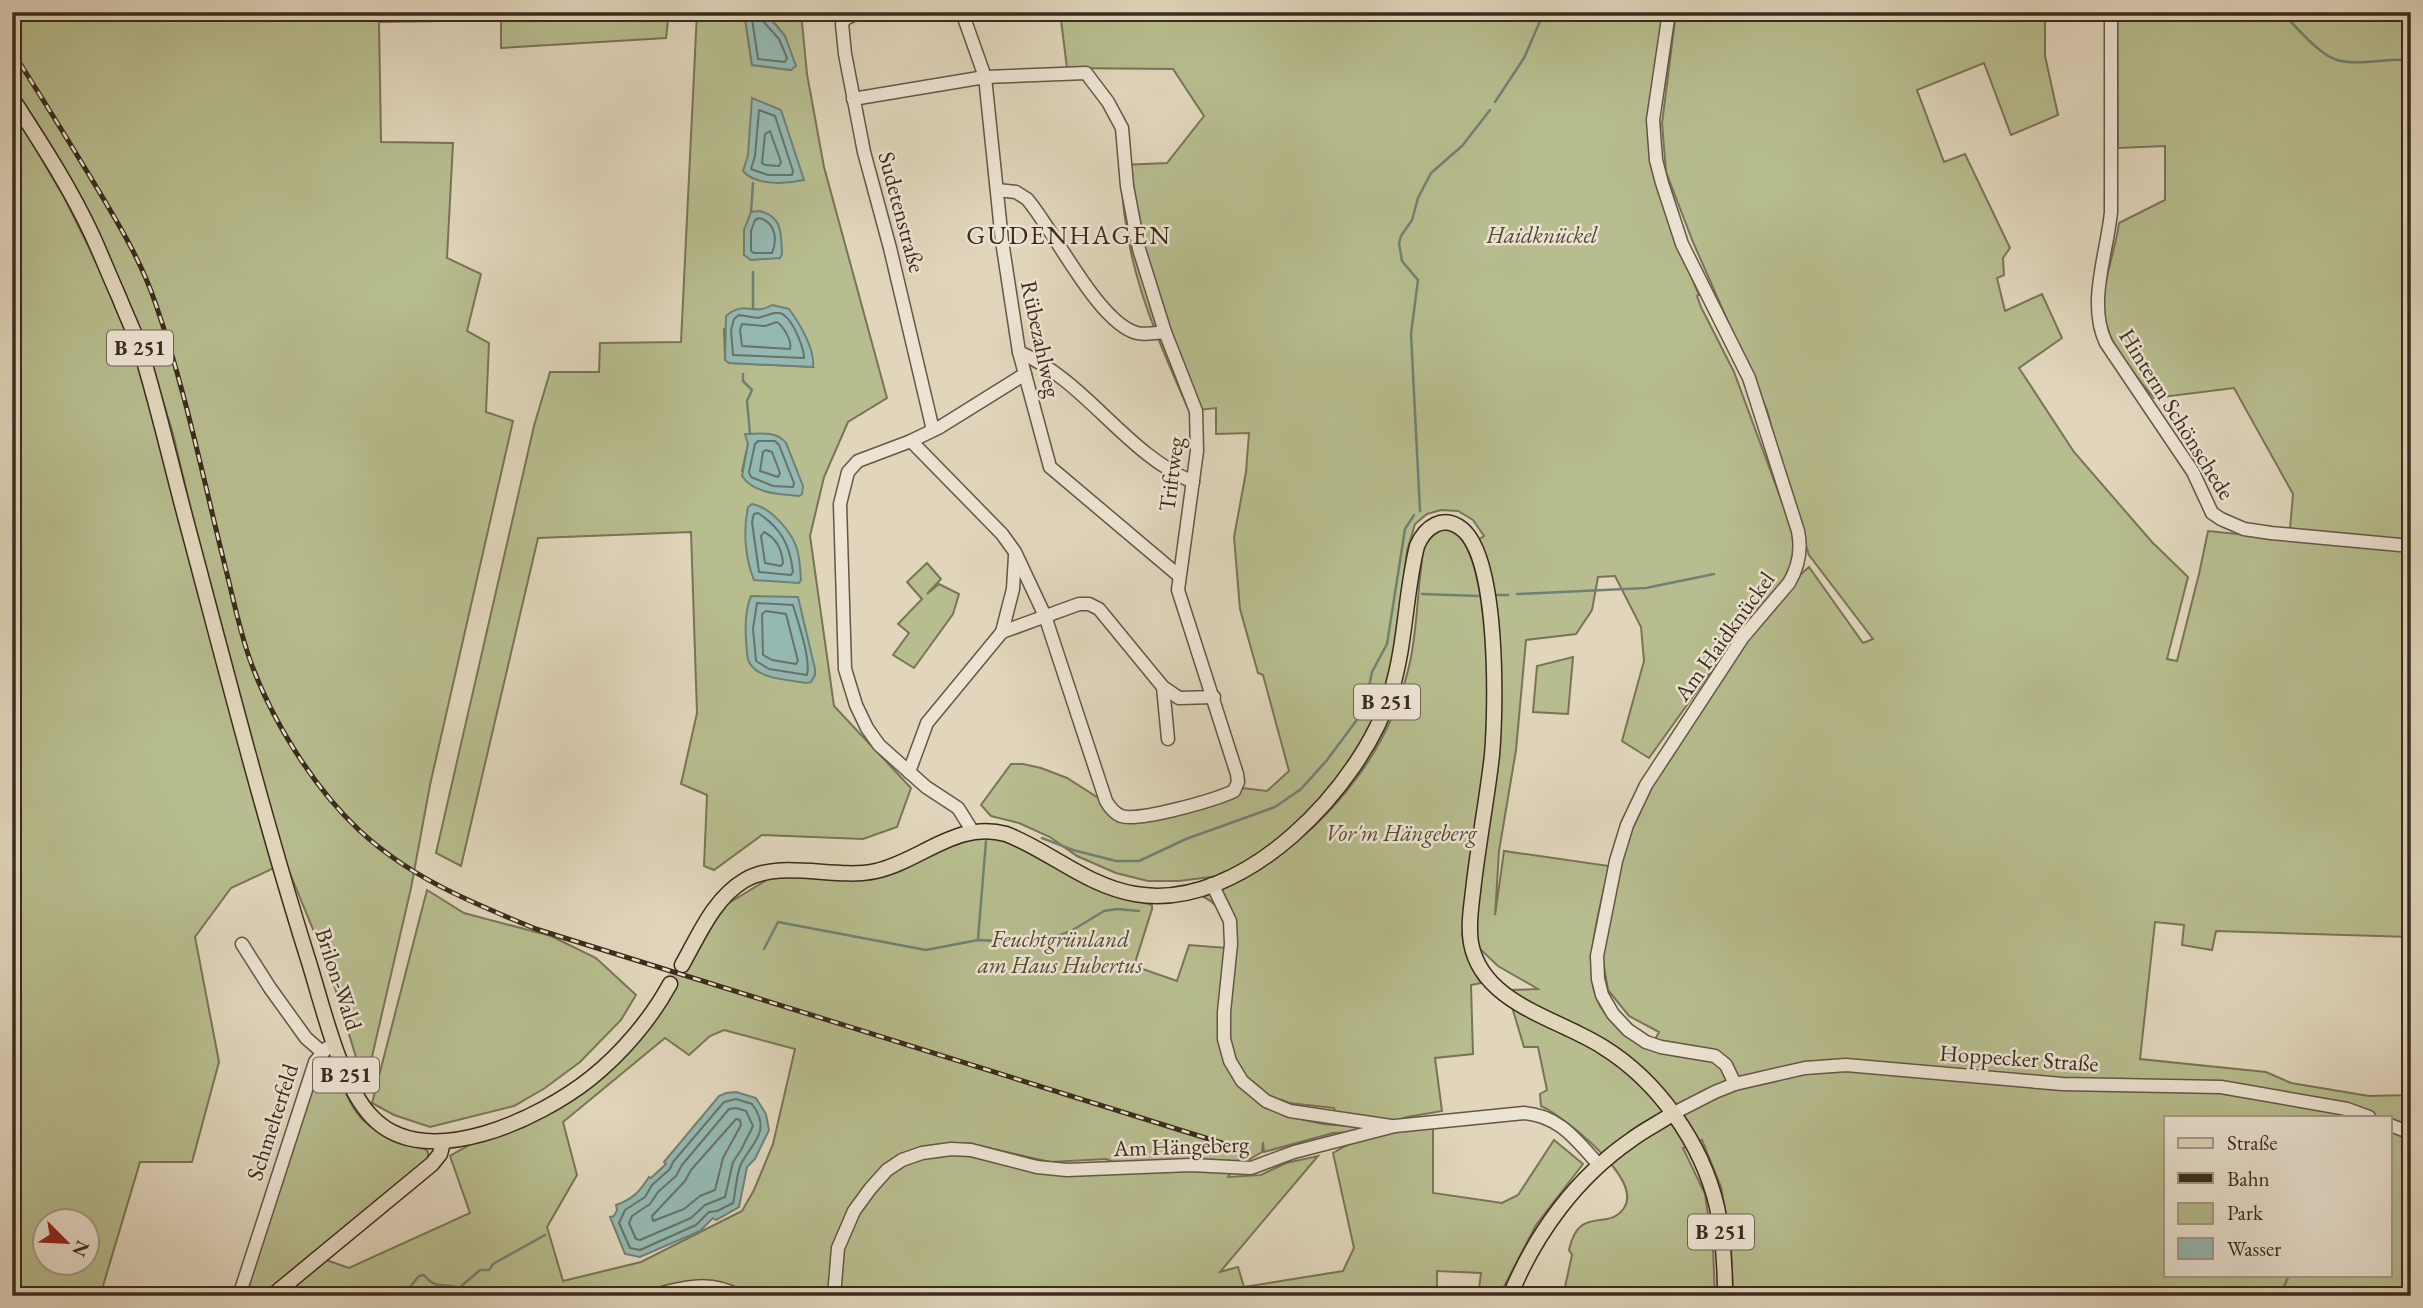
<svg xmlns="http://www.w3.org/2000/svg" width="2423" height="1308" viewBox="0 0 2423 1308" font-family="'EB Garamond',serif">
<style>
.green{fill:#b7bd8e;stroke:#797456;stroke-width:2;fill-rule:evenodd}
.water{fill:#94b9b2;stroke:#708076;stroke-width:2}
.lines{fill:none;stroke-linecap:round;stroke-linejoin:round}
.shore{stroke:#687268;stroke-width:2}
.stream{stroke:#708076;stroke-width:2.5}
.major-tunnel{stroke:#c0b49c;stroke-width:14;stroke-dasharray:14 7;stroke-linecap:butt}
.minor-casing{stroke:#645645;stroke-width:15}
.major-casing{stroke:#3b2b1d;stroke-width:17}
.minor{stroke:#ece4d3;stroke-width:12}
.major{stroke:#e1d6bc;stroke-width:14}
.rail-casing{stroke:#3b2b1d;stroke-width:5}
.rail{stroke:#ece4d3;stroke-width:2.5;stroke-dasharray:8;stroke-linecap:butt}
.labels{text-anchor:middle;stroke-width:5;stroke-linejoin:round;paint-order:stroke}
.shield{fill:#ece4d3;stroke:#706254;stroke-width:2}
.shield-label{font-size:21px;font-weight:bold;fill:#3b2b1d}
.street-label{font-size:23px;fill:#3b2b1d;stroke:#ece4d3}
.park-label{font-size:23px;font-style:italic;fill:#544834;stroke:#ece4d3}
.quarter-label{font-size:26px;letter-spacing:2px;fill:#3b2b1d;stroke:#ece4d3}
</style>
<rect width="100%" height="100%" fill="#e1d6bc"/>
<filter id="stains"><feTurbulence type="fractalNoise" baseFrequency=".00286" numOctaves="4"/><feColorMatrix values="0 0 0 0 .2 0 0 0 0 .09 0 0 0 0 .02 0 0 0 .5 -.17"/></filter>
<radialGradient id="worn" r=".72"><stop offset=".6" stop-color="#630" stop-opacity="0"/><stop offset="1" stop-color="#630" stop-opacity=".3"/></radialGradient>
<g class="green">
<path d="M12,12H669L666,38L501,48V20L379,22L381,142L453,143L447,258L481,274L467,331L489,343L486,412L513,421L430,785L411,888L365,1087L329,968L286,864L224,648L173,434L151,362L123,289L93,224L47,141L12,87Z"/>
<path d="M697,12H744L752,65L791,70L785,36L765,12H801L807,74L824,167L887,398L848,422L824,477L810,536L834,706L911,788L897,827L863,839L762,835L714,870L704,866L707,795L681,784L697,713L691,532L538,538L461,866L436,853L534,426L550,372H599L600,343L681,342ZM753,309L764,310L813,367L729,363L725,360L724,329ZM786,443L792,461L771,493L753,486L742,471L748,444Z"/>
<path d="M1060,12H1665L1650,118L1685,262L1699,295L1697,296L1701,307L1734,372L1792,529L1794,555L1789,573L1720,659L1649,758L1622,741L1644,661L1641,627L1615,576L1598,577L1592,610L1576,634L1526,640L1516,750L1499,851L1495,915L1504,851L1609,866C1602,904 1579,970 1600,1006C1611,1025 1633,1036 1651,1047L1659,1032L1629,1016L1608,990L1602,954L1626,842L1653,784L1758,621L1791,583L1809,567L1863,643L1873,639L1809,555L1788,489L1767,410L1693,242L1666,172L1662,123L1676,12H2045V56L2058,115L2011,135L1984,63L1917,90L1944,162L1965,154L2010,248L2003,258L2004,275L1997,278L2005,311L2042,294L2062,338L2019,368L2074,452L2152,542L2188,577L2167,659L2177,661L2199,574L2208,531L2411,551V937L2216,931L2212,950L2182,945L2184,925L2155,922L2140,1059L2266,1072L2291,1083L2369,1096L2411,1095V1296H1733L1731,1246L1721,1187L1702,1140L1683,1148L1705,1194L1713,1248L1715,1296H1563L1572,1255L1569,1250C1579,1204 1608,1232 1624,1208C1644,1179 1564,1117 1541,1106L1540,1094L1547,1090L1538,1047H1524L1512,1007L1566,1036L1580,1026L1537,1006L1509,990L1538,989L1498,966L1479,948L1475,932L1462,933C1465,953 1470,966 1481,983L1471,985L1473,1054L1435,1058L1442,1111L1407,1117L1395,1121L1336,1113L1334,1108L1289,1103L1282,1100V1104L1292,1117L1323,1124L1361,1127L1362,1132L1333,1133L1264,1152L1263,1142L1262,1152L1250,1159L1240,1158L1228,1177L1261,1175L1286,1163L1318,1156L1220,1272L1238,1267L1244,1287L1343,1271L1354,1248L1333,1153C1363,1134 1398,1129 1433,1124V1193L1502,1203L1518,1195L1554,1140L1583,1164L1536,1225L1499,1296H1478L1481,1273L1437,1271V1296H282L326,1260L349,1268L470,1213L450,1156L471,1144L524,1127L597,1082L667,1000L724,906L770,878L851,873L923,856L973,839L990,837L1008,840L1110,893L1152,905V909L1134,966L1177,981L1189,945L1227,948C1227,927 1226,908 1204,897C1222,885 1242,878 1260,867C1334,821 1391,748 1410,662C1416,634 1417,605 1420,577C1422,566 1421,551 1427,541C1440,518 1457,531 1469,545L1484,536L1473,520L1458,511L1441,510L1427,514L1415,524L1407,551L1395,649L1385,692L1370,728L1346,770L1304,817L1256,857L1218,876L1179,881H1148L1116,873L1077,856L1050,837L1019,823L991,816L981,805L1011,764H1023L1041,768L1067,778L1122,813L1140,814L1242,788L1267,791L1289,771L1263,675L1258,673L1240,609L1234,537L1246,472L1249,433L1216,434V408L1189,411C1152,326 1122,260 1121,165L1167,163L1204,116L1173,69L1067,68ZM724,1030L795,1049L773,1144L754,1190L742,1211L641,1262L563,1281L547,1227L577,1175L563,1122L665,1038L689,1055L710,1036ZM2166,1117H2390V1275H2166ZM967,1143L1050,1162L1106,1159L1133,1170H1039L978,1154L921,1155L887,1174L849,1225L883,1168L941,1145Z"/>
<path d="M2117,12L2173,15V12H2411V542L2290,529L2293,494L2234,388L2154,398C2129,368 2098,335 2104,293C2107,269 2116,247 2119,223L2165,200V146L2118,148Z"/>
<path d="M12,109L64,197L99,268L135,354L274,868L231,888L195,937L219,1062L192,1162H140L100,1296H12ZM46,1220H88V1262H46Z"/>
<path d="M927,563L941,579L927,594L939,584L959,594L953,614L914,668L893,655L909,633L898,624L922,599L907,582Z"/>
<path d="M1573,657L1568,714L1533,712L1537,666Z"/>
<path d="M427,890L464,913L551,936L596,958L636,995L621,1020L580,1062L545,1088L514,1106L430,1127L394,1115L372,1103Z"/>
<path d="M332,1055C339,1074 347,1104 362,1119C378,1135 403,1143 425,1149L428,1152V1159L406,1183L262,1296H245L293,1130L324,1058Z"/>
</g>
<g class="water">
<path d="M744,12H765L785,36L796,66L791,70L752,65Z"/>
<path d="M752,98L781,110L804,180C786,184 756,186 743,171L748,155Z"/>
<path d="M759,211C783,216 781,234 782,254L780,258L751,260L744,255V230L751,212Z"/>
<path d="M772,305L789,309C800,324 815,349 813,367L729,363L725,360L726,316C746,299 752,317 772,305Z"/>
<path d="M745,434C760,434 776,430 786,443L803,486L802,494L799,496C780,494 754,494 742,476L748,444Z"/>
<path d="M752,504C770,507 790,530 796,546C800,556 800,569 801,580L799,583L754,580C745,558 743,531 748,507Z"/>
<path d="M751,596L798,597L815,669V675L811,682L806,683C789,680 757,679 749,662C746,656 747,647 746,640C745,625 745,610 751,596Z"/>
<path d="M736,1092L756,1098L766,1114L769,1130L755,1159L747,1167L739,1207L716,1220L713,1218L700,1231L640,1257L625,1254L610,1217L614,1216L617,1210L616,1205C633,1199 640,1191 649,1177L651,1178L666,1164L664,1162L719,1096L726,1093Z"/>
</g>
<g class="lines">
<g class="shore">
<path d="M751,12L758,59L785,62L787,58L779,39L761,19L760,12"/>
<path d="M759,110L775,116L793,171L792,175H768L751,169L755,156Z"/>
<path d="M770,131L781,162L779,166L765,165L762,163L765,134Z"/>
<path d="M759,218C775,222 778,239 772,253H754L751,251V231L755,220Z"/>
<path d="M774,313C779,313 781,312 785,316C794,323 804,348 804,358L733,355L731,330L734,319L739,315L758,318Z"/>
<path d="M777,322C784,327 792,341 790,349L742,346L740,330L742,324L765,326Z"/>
<path d="M758,441H775L779,445L794,483L793,487L773,486L751,477L749,472L755,444Z"/>
<path d="M766,450L772,452L780,473L778,477L760,471L763,452Z"/>
<path d="M758,513C781,528 790,545 793,572L791,575L759,572L752,522L754,514Z"/>
<path d="M764,532C776,538 782,550 783,563L781,566L765,563L761,536Z"/>
<path d="M757,603L793,605C798,622 811,659 807,675L769,669L756,661L753,629Z"/>
<path d="M766,611L786,614L798,661L796,664L772,660L763,655L762,614Z"/>
<path d="M736,1099L752,1104C772,1131 753,1141 741,1164C736,1175 736,1191 733,1203L717,1211L709,1212L696,1225L640,1250L630,1248L619,1223L625,1210L645,1197L652,1185L670,1169L673,1162L724,1102Z"/>
<path d="M736,1108L746,1111L753,1126L741,1150L733,1162L725,1197L705,1205L691,1218L640,1240L636,1239L629,1223L632,1216L650,1204L658,1192L676,1176L682,1165L729,1109Z"/>
<path d="M736,1119L740,1120L741,1125L723,1158L715,1190L700,1196L684,1209L653,1221L652,1216L685,1181L691,1170Z"/>
</g>
<g class="stream">
<path d="M2283,12C2294,26 2320,55 2337,60C2359,66 2386,58 2409,60"/>
<path d="M1495,102L1524,58L1544,12"/>
<path d="M751,212L753,183"/>
<path d="M753,309V272"/>
<path d="M743,374V381L752,390L747,401L750,434"/>
<path d="M1420,511L1411,334L1418,280L1402,261L1399,243L1401,236L1412,220L1418,198L1431,173L1462,146L1490,110"/>
<path d="M1422,594L1478,596"/>
<path d="M1517,594L1646,588L1714,574"/>
<path d="M1496,595H1508"/>
<path d="M1362,710L1375,708"/>
<path d="M1042,838L1073,850L1116,861H1139L1186,839L1275,807L1301,789L1327,760L1359,717L1366,701L1372,672L1387,644L1405,529L1414,515"/>
<path d="M978,939L986,841"/>
<path d="M764,949L778,922L926,950L978,940L1039,943L1071,931L1104,911L1117,909L1139,911"/>
<path d="M392,1296L404,1287H410L419,1276L424,1275C437,1291 443,1282 459,1288L480,1270H489L493,1264L545,1235"/>
<path d="M2280,1296L2289,1275"/>
</g>
<path class="major-tunnel" d="M670,984L682,965"/>
<g class="minor-casing">
<g id="minor">
<path d="M859,12L845,19L842,24L845,54L864,152L890,248L933,430"/>
<path d="M962,12L985,77L1002,241L1019,352L1050,467L1178,575"/>
<path d="M1669,12L1653,120L1656,160L1662,183L1682,244L1749,378L1798,531C1802,550 1799,566 1789,583L1743,637L1646,785L1627,825L1616,861L1597,956L1598,979L1602,995L1613,1014L1628,1030L1646,1042L1661,1047L1715,1056L1726,1065L1735,1084"/>
<path d="M2111,12V212C2107,254 2087,304 2106,343L2193,472L2212,513L2221,519L2244,529L2271,533L2411,546"/>
<path d="M853,99L985,77L1086,73L1108,102L1122,128L1127,186L1139,249L1165,332L1196,411L1197,451L1178,590L1237,774L1238,782L1234,791C1215,800 1139,822 1121,816C1114,813 1110,808 1106,801L1045,616L1015,552L1002,534L911,441"/>
<path d="M997,190L1016,192L1027,199C1054,230 1098,323 1137,333C1146,335 1156,333 1165,332"/>
<path d="M1019,352C1086,381 1125,453 1193,482"/>
<path d="M1002,632L1079,604H1089L1099,609L1163,687L1179,698L1214,697"/>
<path d="M1163,687L1168,739"/>
<path d="M909,772L927,723L1002,632L1013,589L1015,556"/>
<path d="M973,832L958,808L926,787L879,745L867,728L856,705L845,669L840,504L848,472L858,461L911,441L940,427L1025,374"/>
<path d="M1212,884L1230,921L1231,944L1224,1012V1039L1230,1061L1242,1081L1266,1101L1290,1111L1391,1126"/>
<path d="M242,944L270,988L306,1038L322,1052"/>
<path d="M1672,1114L1715,1092L1735,1084L1805,1068L1846,1065L2062,1084L2221,1087L2347,1109L2369,1117"/>
<path d="M2390,1125L2411,1133"/>
<path d="M239,1296L315,1062L327,1048"/>
<path d="M651,1296C679,1288 711,1279 738,1296"/>
<path d="M834,1296L838,1248L854,1211L870,1189L887,1170L902,1160L922,1153L951,1149L971,1150L1037,1167L1067,1170L1191,1165L1251,1168L1294,1152L1395,1126L1524,1113C1560,1116 1576,1140 1599,1165"/>
</g>
</g>
<g class="major-casing">
<g id="major">
<path d="M12,98C41,143 71,189 93,237C102,257 110,277 119,297C126,315 135,333 141,351C158,407 171,464 186,520C225,666 262,812 307,956C322,1002 339,1083 372,1117C426,1174 541,1118 591,1078C622,1053 651,1019 670,984"/>
<path d="M682,965C699,935 714,898 745,880C781,859 835,880 876,871C921,861 957,820 1006,834C1050,851 1087,886 1135,894C1243,913 1362,786 1391,692C1406,644 1405,594 1417,546C1425,527 1443,514 1462,529C1499,559 1496,708 1492,755C1487,800 1478,845 1473,891C1471,908 1468,926 1471,943C1482,1004 1558,1018 1603,1047C1658,1081 1702,1143 1717,1207C1723,1236 1725,1266 1725,1296"/>
<path d="M272,1296L432,1164L440,1154L443,1142"/>
<path d="M1510,1296C1535,1234 1576,1178 1631,1140C1644,1130 1659,1123 1672,1114"/>
</g>
</g>
<use href="#minor" class="minor"/>
<use href="#major" class="major"/>
<g class="rail-casing">
<path id="rail" d="M12,51C39,93 65,135 91,178C115,218 140,258 155,302C185,388 203,478 225,566C233,597 239,629 250,660C271,719 313,787 359,830C410,878 473,903 536,929L1241,1149"/>
</g>
<use href="#rail" class="rail"/>
</g>
<g class="labels">
<g class="shield">
<rect x="107" y="330.5" width="66" height="35" rx="5"/>
<rect x="1354" y="684.5" width="66" height="35" rx="5"/>
<rect x="313" y="1057.5" width="66" height="35" rx="5"/>
<rect x="1688" y="1214.5" width="66" height="35" rx="5"/>
</g>
<g class="shield-label">
<text x="140" y="355">B 251</text>
<text x="1387" y="709">B 251</text>
<text x="346" y="1082">B 251</text>
<text x="1721" y="1239">B 251</text>
</g>
<g class="street-label">
<text transform="translate(902 212) rotate(75)" y="8">Sudetenstraße</text>
<text transform="translate(1041 339) rotate(78)" y="8">Rübezahlweg</text>
<text transform="translate(2177 414) rotate(58)" y="8">Hinterm Schönschede</text>
<text transform="translate(1171 474) rotate(-83)" y="8">Triftweg</text>
<text transform="translate(1724 636) rotate(-54)" y="8">Am Haidknückel</text>
<text transform="translate(339 979) rotate(72)" y="8">Brilon-Wald</text>
<text transform="translate(2019 1058) rotate(4)" y="8">Hoppecker Straße</text>
<text transform="translate(272 1122) rotate(-72)" y="8">Schmelterfeld</text>
<text transform="translate(1181 1146) rotate(-2)" y="8">Am Hängeberg</text>
</g>
<g class="park-label">
<text x="1542" y="243">Haidknückel</text>
<text x="1401" y="841">Vor'm Hängeberg</text>
<text x="1060" y="947">Feuchtgrünland<tspan x="1060" dy="26">am Haus Hubertus</tspan></text>
</g>
<g class="quarter-label">
<text x="1069" y="244">GUDENHAGEN</text>
</g>
</g>
<rect width="2423" height="1308" fill="none" stroke="#e1d6bc" stroke-width="42"/>
<rect x="14" y="14" width="2395" height="1280" fill="none" stroke="#3b2b1d" stroke-width="3.5"/>
<rect x="21" y="21" width="2381" height="1266" fill="none" stroke="#3b2b1d" stroke-width="2"/>
<rect x="2164" y="1116" width="228" height="161" fill="#ece4d3" stroke="#a59a8a" stroke-width="2"/>
<rect x="2178" y="1138" width="35" height="10" fill="#e1d6bc" stroke="#a59a8a" stroke-width="2"/>
<text x="2227" y="1150" font-size="21" fill="#3b2b1d">Straße</text>
<rect x="2178" y="1173" width="35" height="10" fill="#3b2b1d" stroke="#a59a8a" stroke-width="2"/>
<text x="2227" y="1186" font-size="21" fill="#3b2b1d">Bahn</text>
<rect x="2178" y="1203" width="35" height="21" fill="#b7bd8e" stroke="#a59a8a" stroke-width="2"/>
<text x="2227" y="1220" font-size="21" fill="#3b2b1d">Park</text>
<rect x="2178" y="1238" width="35" height="21" fill="#94b9b2" stroke="#a59a8a" stroke-width="2"/>
<text x="2227" y="1256" font-size="21" fill="#3b2b1d">Wasser</text>
<g transform="translate(66 1242) rotate(114)"><circle r="33" fill="#ece4d3" stroke="#a59a8a" stroke-width="2"/>
<path d="M0-5L12 26L0 18L-12 26Z" fill="#8f2418"/>
<text y="-10" font-size="19" font-weight="bold" text-anchor="middle" fill="#3b2b1d">N</text>
</g>
<rect width="100%" height="100%" filter="url(#stains)"/>
<rect width="100%" height="100%" fill="url(#worn)"/>
</svg>
